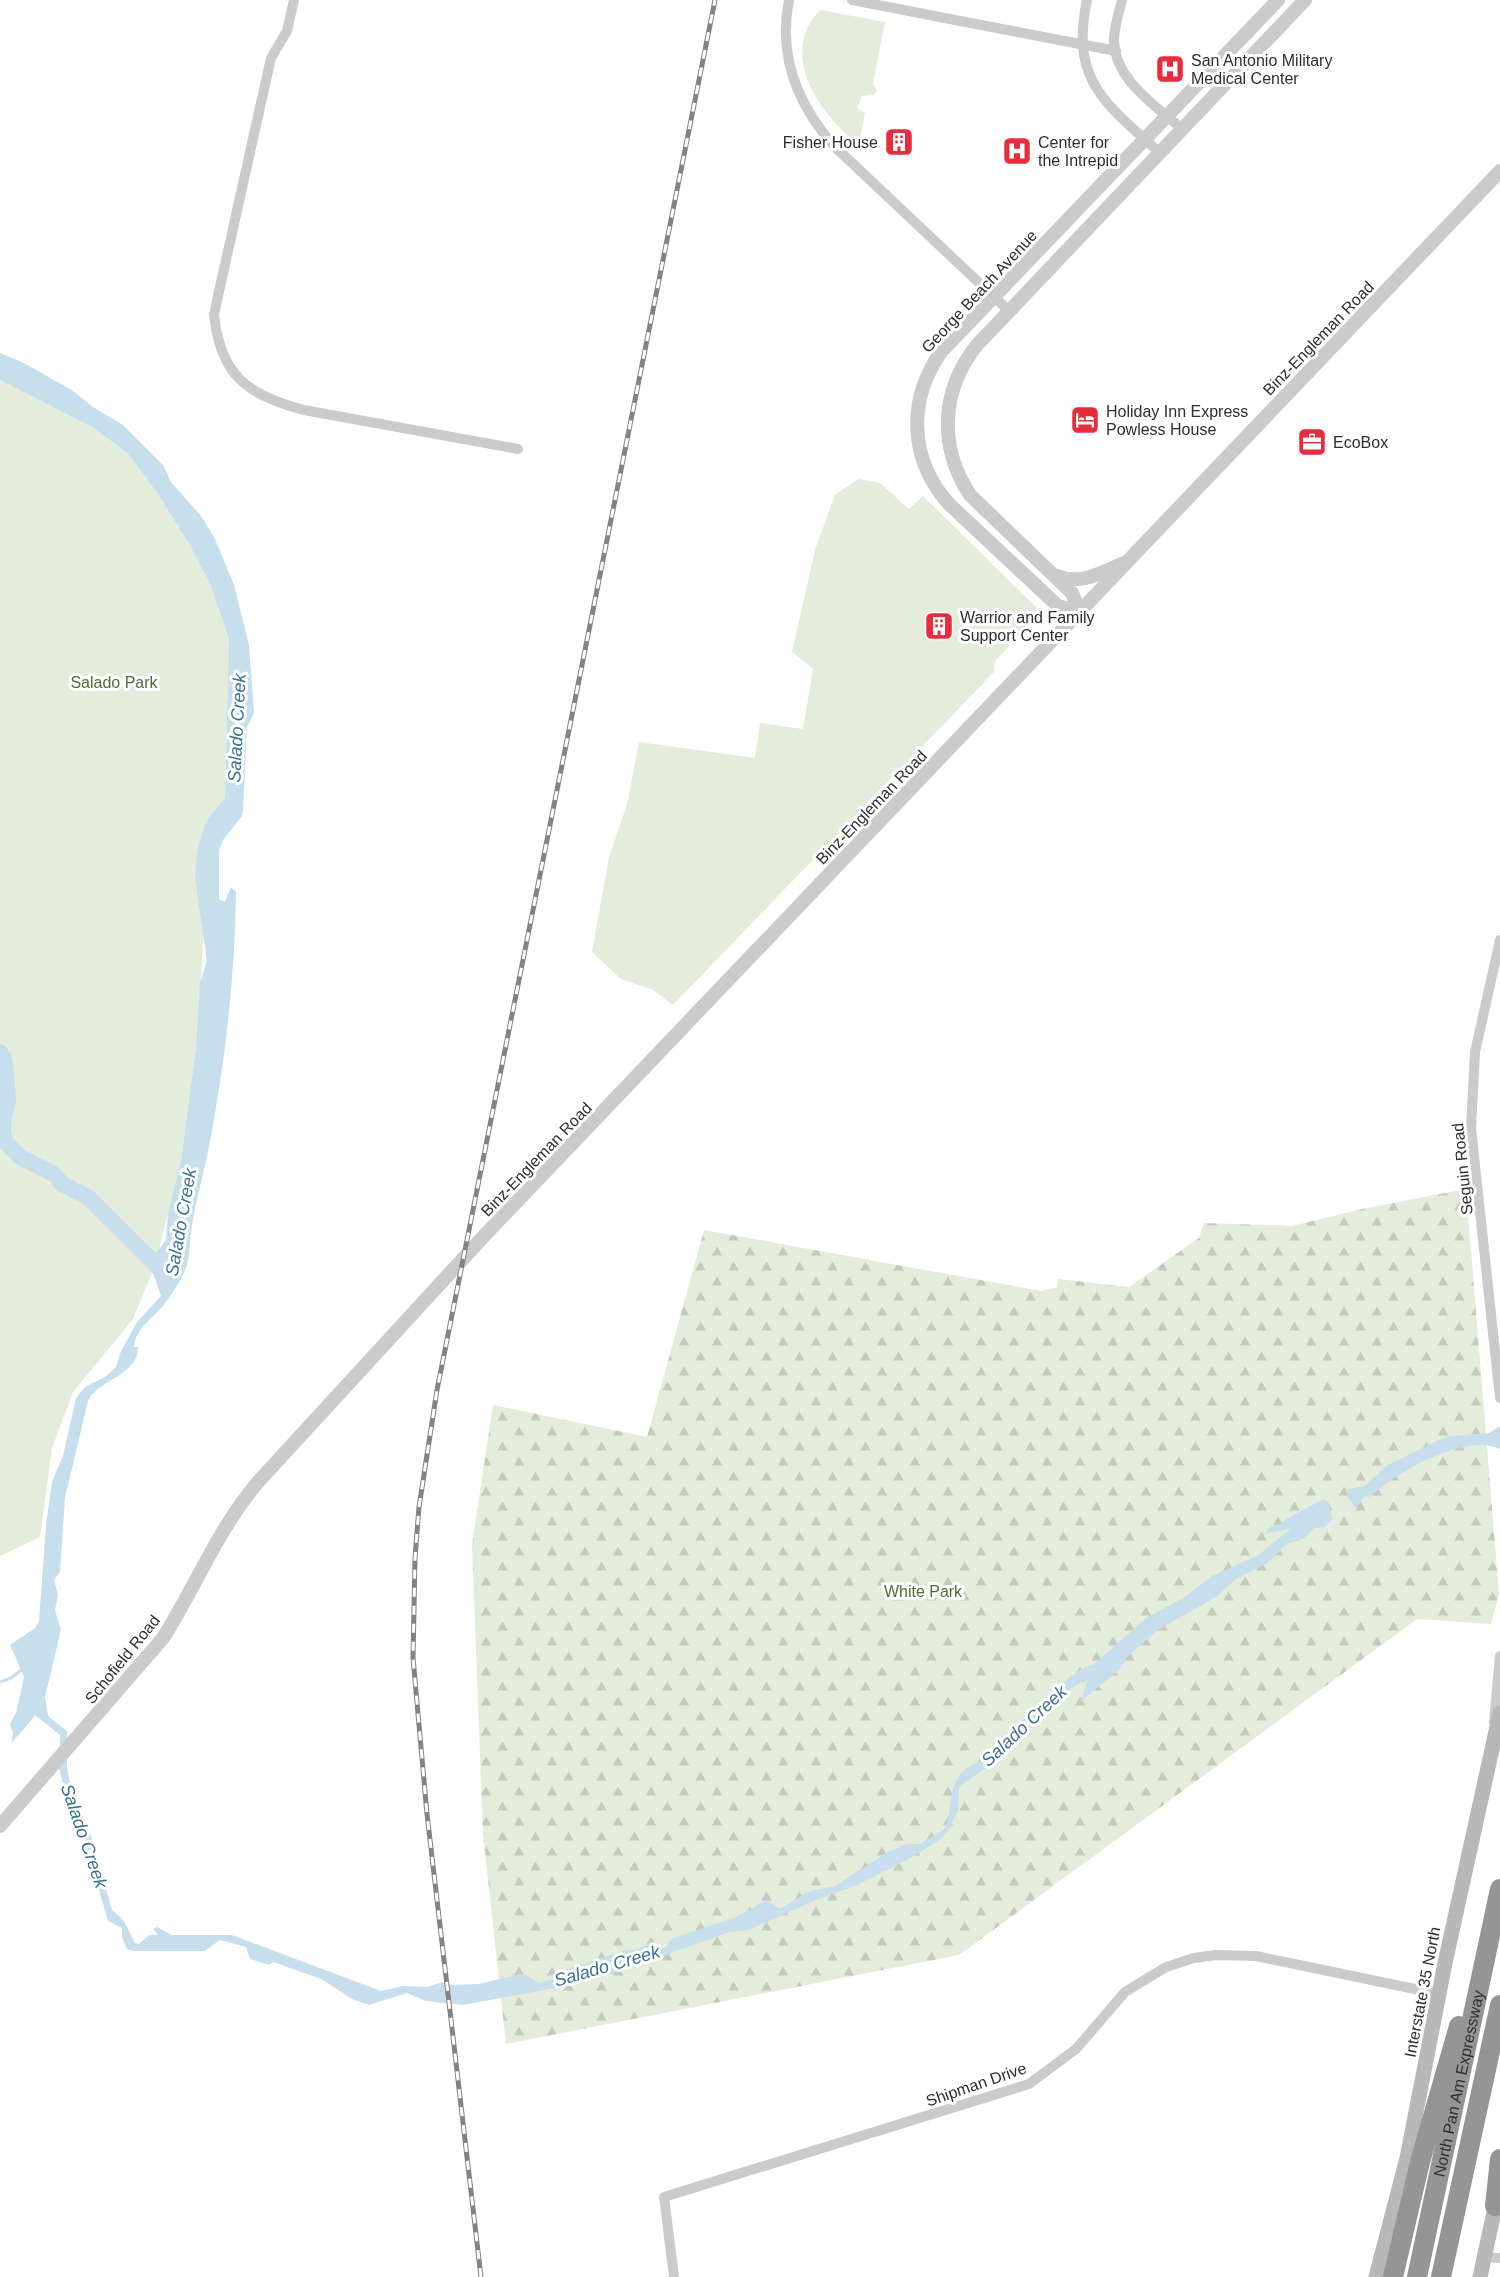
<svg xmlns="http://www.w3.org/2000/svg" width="1500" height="2277" viewBox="0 0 1500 2277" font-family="Helvetica,sans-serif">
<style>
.green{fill:#e4ecdb}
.forest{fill:url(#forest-firs)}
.water{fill:#c7deec}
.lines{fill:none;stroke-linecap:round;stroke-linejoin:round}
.stream{stroke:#c7deec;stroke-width:3}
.river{stroke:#c7deec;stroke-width:16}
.minor{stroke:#cbcbcb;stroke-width:10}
.tertiary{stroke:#cbcbcb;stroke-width:14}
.secondary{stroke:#b8b8b8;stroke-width:15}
.motorway{stroke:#959595;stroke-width:20}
.rail-casing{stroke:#838383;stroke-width:5}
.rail{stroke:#fff;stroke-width:3;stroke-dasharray:9;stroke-linecap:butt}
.labels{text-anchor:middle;stroke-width:6;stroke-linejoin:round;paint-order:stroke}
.poi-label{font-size:16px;fill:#2e2e2e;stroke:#fff;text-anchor:start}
.street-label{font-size:16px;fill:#2e2e2e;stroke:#fff}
.park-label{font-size:16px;fill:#526b3a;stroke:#fff}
.water-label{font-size:18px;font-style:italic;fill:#3a7192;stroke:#fff}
</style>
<defs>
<pattern id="forest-firs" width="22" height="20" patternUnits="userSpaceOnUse" patternTransform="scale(1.5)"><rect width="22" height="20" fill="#e4ecdb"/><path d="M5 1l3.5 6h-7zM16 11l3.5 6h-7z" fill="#c4cbbc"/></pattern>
</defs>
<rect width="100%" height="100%" fill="#fff"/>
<g class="green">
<path d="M820,10L885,22L873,84L877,91L874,95L862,96L857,108L865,113L859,145C820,114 777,55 820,10Z"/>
<path d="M0,380L94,428L128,454L158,494L190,546L210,584L229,639L225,798L206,821L195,878L204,931L196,1047L181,1160L155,1266L133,1319L73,1392L52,1448L40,1537L0,1556Z"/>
<path d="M858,479L880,483L909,509L923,496L1041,612L995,661L994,672L673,1005L653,990L621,979L592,952L609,857L627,804L639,742L755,758L760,723L803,729L813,669L792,652L815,550L835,495Z"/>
</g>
<path class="forest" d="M1466,1189L1499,1594L1491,1624L1417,1619L959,1955L506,2044L483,1834L472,1545L493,1405L647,1437L704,1230L1041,1291L1057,1287L1058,1279L1129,1287L1199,1238L1204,1223L1292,1226L1362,1209Z"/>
<g class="water">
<path d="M0,353L24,363L73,391L93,407L123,425L163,465L171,482L201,516L215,539L234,585L249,645L254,713L247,727L243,810L242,816L223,840L219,851V899L225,902L231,887L236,892C235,974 226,1055 211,1136C206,1166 197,1195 192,1225C189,1240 191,1256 185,1270C180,1282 171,1296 162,1307C151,1319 135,1330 134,1347H138C139,1375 97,1380 88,1401L65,1498L60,1572L54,1580L58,1595L55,1610L61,1630L45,1697L48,1716L67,1731V1768L75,1809L91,1836L112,1910L124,1921L135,1943L139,1944L149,1935H158L153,1929L157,1927L172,1935H232L381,1991L403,1986L427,1987L443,1982L453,1985L479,1984L521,1974L528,1976L538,1983L565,1976L568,1969L626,1950L638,1949L652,1942L655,1947L664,1948L673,1938L736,1917L767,1900L780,1909L810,1891L835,1886L886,1853L907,1844H920L946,1828C954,1800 946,1774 979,1762L1058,1687L1075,1673L1097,1662L1146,1618L1185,1597L1212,1576L1257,1556L1292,1528L1264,1534L1272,1526L1281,1524L1286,1519L1324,1499L1328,1503L1332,1519L1325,1527L1314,1528L1304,1538L1287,1544L1266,1564L1237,1578L1216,1597L1159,1629L1127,1657L1120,1669L1080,1702L1088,1680C1060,1688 1031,1731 1008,1751C993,1765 975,1775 959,1787L958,1810L950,1828L941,1839L909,1859L853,1887L818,1899L749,1930L729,1932L622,1971L577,1984L463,2005L426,2001L407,1993L369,2005L352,1999L321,1979L273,1962L269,1965L250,1959L246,1947L220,1940L205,1951H134L127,1949L122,1937V1928L108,1921L85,1843L71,1815L59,1768L60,1735L35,1715C27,1727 19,1733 11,1744L13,1733L10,1724L16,1713L24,1677L10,1645L35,1628L39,1621L46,1525L52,1482L63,1456L76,1398L85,1387L105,1377L116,1367L121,1351L137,1322L161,1296L151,1267L156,1253L166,1240L168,1213L181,1160L196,1047L200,982L207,961L195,878L197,852L206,821L225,798L229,639L210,584L190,546L158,494L128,454L94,428L0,380Z"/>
<path d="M1500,1426V1449C1465,1432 1395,1473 1370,1497L1365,1496L1356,1508L1347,1496L1348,1489L1365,1486L1386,1466L1430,1444L1450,1436L1489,1433Z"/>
</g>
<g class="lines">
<path class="stream" d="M0,1682L11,1678L24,1668"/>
<path class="river" d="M0,1052L5,1061L8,1101L3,1121V1135L7,1144L20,1157L54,1174L62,1184L88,1197L169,1278"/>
<g class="minor">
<path d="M294,0L287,31L271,58L214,314C220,375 247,395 304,410L518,449"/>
<path d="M789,0C778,55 797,104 834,146L1009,311"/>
<path d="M852,0L1116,51"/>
<path d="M1087,0C1070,81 1105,103 1160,153"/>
<path d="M1122,0C1119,12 1115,25 1114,37C1112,78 1155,105 1182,129"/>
<path d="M1500,940L1475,1052L1471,1128L1500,1398"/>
<path d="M1494,1722L1500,1656"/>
<path d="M1485,2257L1500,2258"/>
<path d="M674,2277L664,2197L1029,2084L1076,2049L1125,1992L1166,1967L1194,1958L1216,1955L1256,1956L1439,1994"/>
</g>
<g class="tertiary">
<path d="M1057,576C1081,585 1101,573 1124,563"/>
<path d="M1080,612L1058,606L949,504C909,459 907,401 941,352L1278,0"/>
<path d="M1080,612L1072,593L970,495C938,446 941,390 977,345L1305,0"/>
<path d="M0,1826L163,1638C196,1586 218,1529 258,1482L483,1237L1500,171"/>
</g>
<g class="secondary">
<path d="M1376,2277L1407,2158L1445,1963L1500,1713"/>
<path d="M1480,2277L1497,2198"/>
</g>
<g class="motorway">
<path d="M1495,2206L1500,2159"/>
<path d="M1393,2277L1420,2162L1459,2026"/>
<path id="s1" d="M1417,2277L1500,1889"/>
<path d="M1441,2277L1500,2005"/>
</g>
<g class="rail-casing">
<path id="rail" d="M481,2277L427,1814L413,1658L415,1558L419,1507L437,1390L715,0"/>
</g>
<use href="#rail" class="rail"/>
</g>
<defs>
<g id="hospital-square" transform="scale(1.5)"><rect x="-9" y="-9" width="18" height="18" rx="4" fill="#e92c3c" stroke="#fff"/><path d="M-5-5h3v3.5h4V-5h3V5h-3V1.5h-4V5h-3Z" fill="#fff"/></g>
<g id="building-square" transform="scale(1.5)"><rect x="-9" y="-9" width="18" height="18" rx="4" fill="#e92c3c" stroke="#fff"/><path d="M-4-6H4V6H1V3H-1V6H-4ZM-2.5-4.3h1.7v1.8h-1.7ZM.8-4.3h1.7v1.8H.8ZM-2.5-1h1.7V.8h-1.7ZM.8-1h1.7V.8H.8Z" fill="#fff"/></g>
<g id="hotel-square" transform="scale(1.5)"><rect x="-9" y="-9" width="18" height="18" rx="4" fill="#e92c3c" stroke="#fff"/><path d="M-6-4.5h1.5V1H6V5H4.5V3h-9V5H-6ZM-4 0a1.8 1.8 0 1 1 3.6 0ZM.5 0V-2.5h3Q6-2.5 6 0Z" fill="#fff"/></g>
<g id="office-square" transform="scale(1.5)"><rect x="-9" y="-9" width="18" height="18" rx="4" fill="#e92c3c" stroke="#fff"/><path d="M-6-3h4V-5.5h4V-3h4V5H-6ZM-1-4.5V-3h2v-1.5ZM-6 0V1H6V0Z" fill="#fff"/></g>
</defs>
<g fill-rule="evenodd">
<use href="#hospital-square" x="1170" y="69"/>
<use href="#building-square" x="899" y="142"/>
<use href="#hospital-square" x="1017" y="151"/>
<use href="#hotel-square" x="1085" y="420"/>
<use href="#office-square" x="1312" y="442"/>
<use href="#building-square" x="939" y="626"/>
</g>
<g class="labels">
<g class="poi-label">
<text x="1191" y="66">San Antonio Military<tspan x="1191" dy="18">Medical Center</tspan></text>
<text x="878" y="148" text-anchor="end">Fisher House</text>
<text x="1038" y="148">Center for<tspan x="1038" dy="18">the Intrepid</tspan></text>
<text x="1106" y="417">Holiday Inn Express<tspan x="1106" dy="18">Powless House</tspan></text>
<text x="1333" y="448">EcoBox</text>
<text x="960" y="623">Warrior and Family<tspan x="960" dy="18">Support Center</tspan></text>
</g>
<g class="street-label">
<text transform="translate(979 291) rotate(-47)" y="6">George Beach Avenue</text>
<text transform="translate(1318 338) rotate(-46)" y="6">Binz-Engleman Road</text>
<text transform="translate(871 807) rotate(-46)" y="6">Binz-Engleman Road</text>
<text transform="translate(536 1159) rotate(-46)" y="6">Binz-Engleman Road</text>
<text transform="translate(1462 1169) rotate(-96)" y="6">Seguin Road</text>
<text transform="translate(122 1659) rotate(-51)" y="6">Schofield Road</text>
<text transform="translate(1422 1992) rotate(-79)" y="6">Interstate 35 North</text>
<text dy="6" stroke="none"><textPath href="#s1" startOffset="198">North Pan Am Expressway</textPath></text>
<text transform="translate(976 2084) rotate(-19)" y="6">Shipman Drive</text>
</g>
<g class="park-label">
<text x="114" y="688">Salado Park</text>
<text x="923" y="1597">White Park</text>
</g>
<g class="water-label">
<text transform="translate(237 728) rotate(-87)" y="6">Salado Creek</text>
<text transform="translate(181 1222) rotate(-80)" y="6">Salado Creek</text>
<text transform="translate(1024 1726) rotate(-43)" y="6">Salado Creek</text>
<text transform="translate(84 1836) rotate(71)" y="6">Salado Creek</text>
<text transform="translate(607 1966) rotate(-16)" y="6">Salado Creek</text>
</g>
</g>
</svg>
